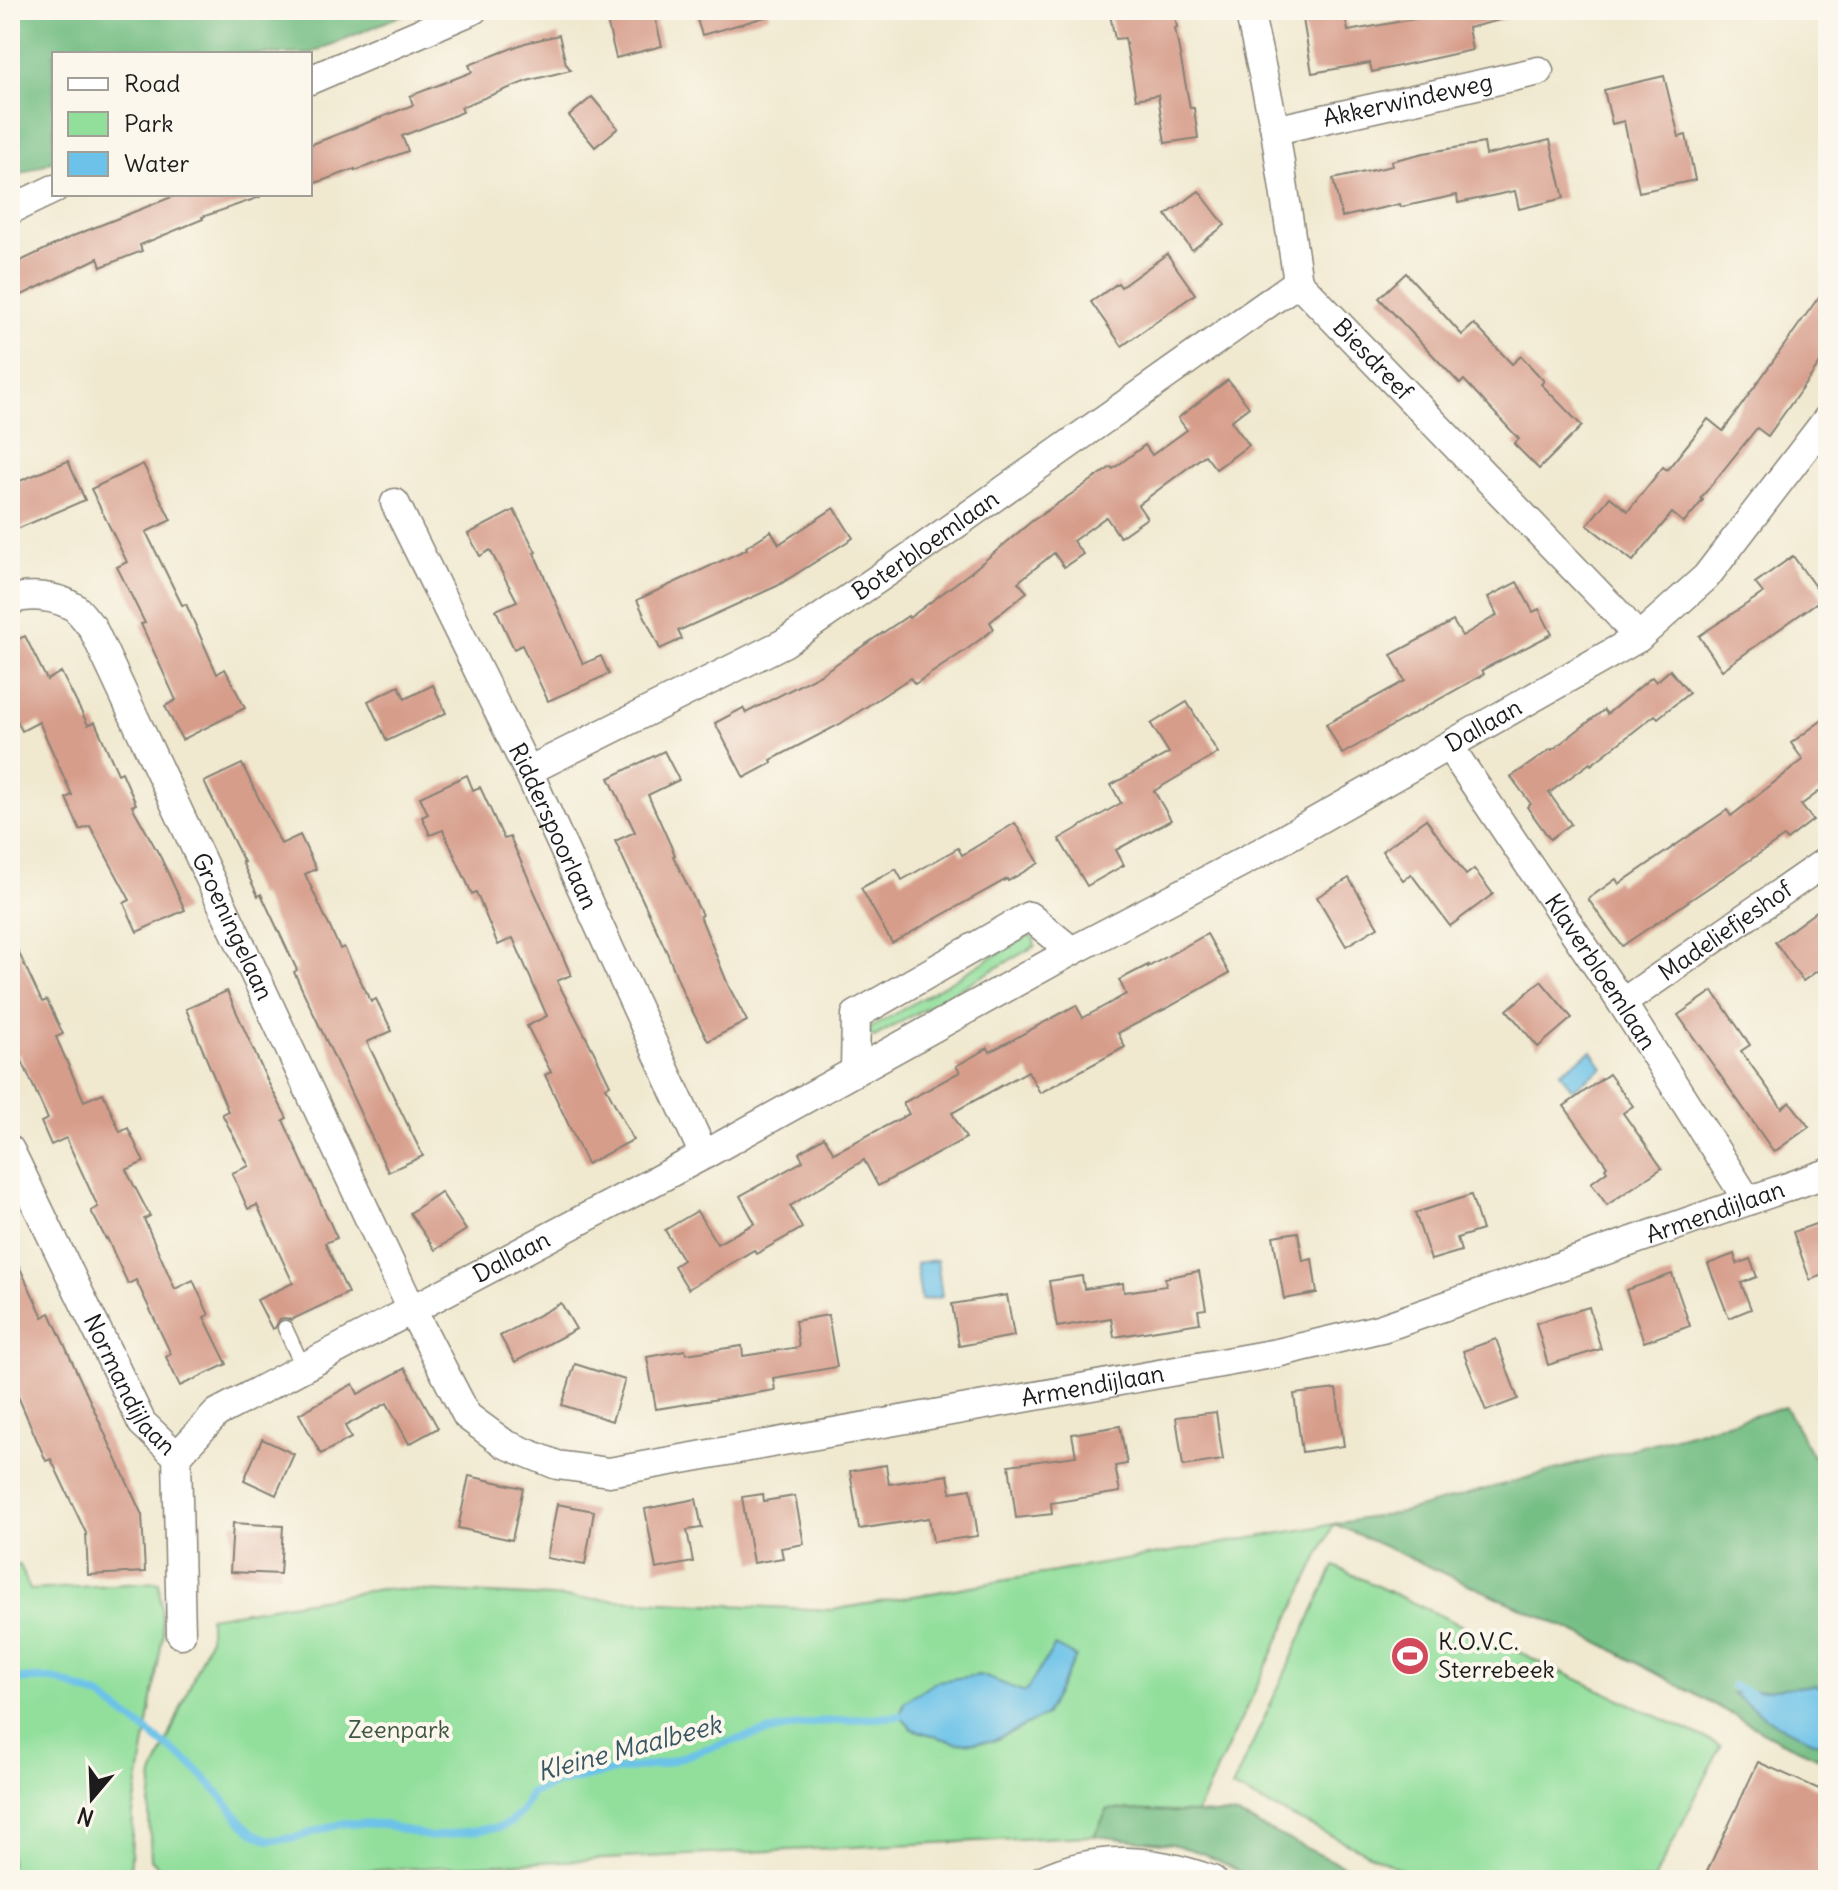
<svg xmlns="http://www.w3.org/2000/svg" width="1838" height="1890" viewBox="0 0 1838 1890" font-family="Delius,sans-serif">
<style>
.green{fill:#92df9c;stroke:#577e5c;stroke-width:2}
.forest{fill:#75be84;stroke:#486d50;stroke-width:2}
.water{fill:#6cc2e8;stroke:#446f82;stroke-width:2}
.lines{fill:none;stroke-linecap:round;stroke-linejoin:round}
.stream{stroke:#6cc2e8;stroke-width:8}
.building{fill:#d79d8b}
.lane-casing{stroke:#868276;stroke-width:17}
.street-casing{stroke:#868276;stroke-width:31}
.lane{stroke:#fff;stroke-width:14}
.street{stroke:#fff;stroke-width:28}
.labels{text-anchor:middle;stroke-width:8;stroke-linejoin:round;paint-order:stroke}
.street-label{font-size:24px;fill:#1c1c1c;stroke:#fbf7ec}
.poi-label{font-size:24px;fill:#1c1c1c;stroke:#fbf7ec;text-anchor:start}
.park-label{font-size:24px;fill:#3f5642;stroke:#fbf7ec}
.water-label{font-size:26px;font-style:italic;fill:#385663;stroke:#fbf7ec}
</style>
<rect width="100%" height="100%" fill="#fbf7ec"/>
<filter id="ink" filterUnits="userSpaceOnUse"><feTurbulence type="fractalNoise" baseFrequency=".0125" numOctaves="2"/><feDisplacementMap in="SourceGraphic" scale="16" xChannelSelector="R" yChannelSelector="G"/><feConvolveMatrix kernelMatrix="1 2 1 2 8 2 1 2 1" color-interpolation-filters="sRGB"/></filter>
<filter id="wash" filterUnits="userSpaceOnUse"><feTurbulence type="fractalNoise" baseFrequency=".006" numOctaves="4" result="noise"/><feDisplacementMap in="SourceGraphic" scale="32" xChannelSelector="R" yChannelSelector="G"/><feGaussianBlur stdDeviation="1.8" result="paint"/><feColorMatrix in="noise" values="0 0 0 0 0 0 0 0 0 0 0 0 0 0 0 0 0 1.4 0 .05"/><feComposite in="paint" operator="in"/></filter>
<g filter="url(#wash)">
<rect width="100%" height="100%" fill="#f0e9d0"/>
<g class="green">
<path d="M1030,935L1034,940L1035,946L874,1037L869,1034V1029Z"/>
<path d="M1334,1524L1187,1833L1063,1837L171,1880L151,1859L149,1816L153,1776L209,1639V1617L380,1589L832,1610Z"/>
<path d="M20,1565L30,1590L159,1582L163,1634L133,1814L130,1880H10V1567Z"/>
<path d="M1334,1566L1721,1746L1654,1880H1423L1232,1788Z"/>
</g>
<g class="forest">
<path d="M10,10H414L309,54H54V160L10,179Z"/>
<path d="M1785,1407L1828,1482V1762L1779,1740L1604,1645L1334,1524L1406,1511Z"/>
<path d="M1108,1809L1237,1815L1373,1880H1257L1202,1853L1172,1844L1094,1836Z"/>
</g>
<g class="water">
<path d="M1592,1051L1603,1068L1572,1089L1560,1072Z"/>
<path d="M937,1260L942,1297L921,1300L916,1263Z"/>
<path d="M1055,1646L1076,1657L1045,1716L993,1741L957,1743L912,1729L900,1716L904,1702L937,1681L980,1675L1025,1692Z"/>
<path d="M1814,1685L1828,1691V1747L1777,1725L1732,1693Z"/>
</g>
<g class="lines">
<g class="stream">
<path d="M10,1679H54L101,1697L192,1765L217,1791L242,1822L254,1833L269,1840L294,1838L344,1823L383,1824L431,1837L500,1827L511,1822L521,1812L531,1793L559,1783L602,1773L661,1764L709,1748L757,1734L819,1722L900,1716"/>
<path d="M1733,1686L1755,1695"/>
</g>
</g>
<g id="blocks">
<g class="building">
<path d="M653,10L662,46L616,58L607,21Z"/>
<path d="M694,10H768L769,16L702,35Z"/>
<path d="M1109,10H1174L1177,27L1175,28L1190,108H1194L1198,138L1165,143L1158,95L1136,99L1125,38L1115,39Z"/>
<path d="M1319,10H1344L1348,31L1425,17L1424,10H1508V18L1468,28L1472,50L1372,72L1370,63L1312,73L1302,13Z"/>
<path d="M559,35L566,64L571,70L527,81L461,107L463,112L402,136L408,151L355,171V169L310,185V145L413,105L410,96L472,72L469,65L525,43Z"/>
<path d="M1664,76L1679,137L1686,135L1695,180L1639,192L1624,121L1612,124L1604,90Z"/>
<path d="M592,97L618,128L595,147L569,116Z"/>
<path d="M1550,140L1564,198L1519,209L1515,191L1458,203L1457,195L1401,207L1400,204L1342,217L1333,179L1392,166L1391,161L1424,153L1484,143L1486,155Z"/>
<path d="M1199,191L1225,225L1192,250L1166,215Z"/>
<path d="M179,194H260V197L202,217L203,219L140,245L142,251L101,267L98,258L10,301V266L73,236Z"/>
<path d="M1167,254L1195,294L1122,346L1091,302L1118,283L1121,287Z"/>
<path d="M1406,273L1462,335L1474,324L1512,364L1521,356L1544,381L1541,384L1582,426L1539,469L1514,444L1519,439L1464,380L1460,384L1379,298Z"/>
<path d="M1828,284V352L1768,436L1757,428L1701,498L1703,500L1684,523L1672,513L1633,561L1587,525L1610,497L1628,511L1663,467L1667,470L1708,419L1723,431Z"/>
<path d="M1228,380L1249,407L1231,421L1249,445L1216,469L1205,455L1138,505L1147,518L1120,537L1106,517L1073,541L1083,554L1064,567L1054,553L1018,582L1027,592L990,622L994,629L966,650L915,684L910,678L840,724L771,760L772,763L744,778L715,723L743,708L746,713L821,674L908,616L909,618L971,572L1032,521L1111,467L1113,469L1145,445L1152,455L1187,430L1178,418Z"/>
<path d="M68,461L85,500L10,532V485Z"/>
<path d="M143,464L171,520L146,532L182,605L186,604L217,674L225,669L245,708L182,740L165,706L176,700L141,624L145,623L117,567L127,562L91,489Z"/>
<path d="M834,508L853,538L777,586L678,631L682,639L660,649L637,600L747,549L746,547L771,531L779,544Z"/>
<path d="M514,510L536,552L534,553L583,664L601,656L609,674L548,701L522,645L514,649L496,610L517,601L490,550L480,556L468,534Z"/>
<path d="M1793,556L1823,598L1722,670L1699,636L1763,593L1755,583Z"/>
<path d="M1517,582L1533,612L1539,609L1552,634L1482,670L1484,674L1342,754L1326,724L1405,681L1391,655L1453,621L1462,636L1497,615L1488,597Z"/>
<path d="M25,636L47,680L61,672L88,725L95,722L118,774L122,772L136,804L132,806L161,858L185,910L137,932L124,903L130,900L90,826L80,830L66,798L72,795L39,722L22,731L10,707V643Z"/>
<path d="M1670,670L1689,693L1658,718L1655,715L1591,765L1590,763L1549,793L1571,824L1550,839L1527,807L1531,804L1511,777L1551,749L1552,750L1604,710L1607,714L1652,677L1656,682Z"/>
<path d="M433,685L446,713L387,741L368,701L399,686L405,699Z"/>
<path d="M1187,702L1218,753L1154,791L1171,820L1116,850L1124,865L1087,886L1059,839L1121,803L1111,785L1169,753L1151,724Z"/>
<path d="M1828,716V785L1801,805L1813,820L1787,840L1784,837L1622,946L1588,899L1616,879L1619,884L1727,810L1731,816L1803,760L1791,743Z"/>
<path d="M664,751L679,780L648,795L675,855L673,856L702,915L700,916L729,987L747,1021L708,1041L685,997L666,950L615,841L635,832L609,778Z"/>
<path d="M242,764L281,844L300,835L316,869L305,874L340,949L344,947L371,1002L376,999L392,1031L367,1042L423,1156L388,1172L294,972L297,970L261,894L258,896L242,862H244L204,782Z"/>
<path d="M467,775L473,790L480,787L504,839L510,837L535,893L571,975L557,981L597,1058L610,1085L606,1087L633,1140L587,1164L545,1075L551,1072L527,1026L547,1016L513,938L498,945L476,892L472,894L443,830L430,835L422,817L428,814L420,797Z"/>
<path d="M1426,819L1466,875L1474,869L1493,894L1450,926L1411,874L1403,880L1382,851Z"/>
<path d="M1015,823L1039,863L1008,881L1007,879L892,943L861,888L896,869L902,880L958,848L962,855Z"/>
<path d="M1349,878L1378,927L1346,946L1317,897Z"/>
<path d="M1817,911L1828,926V963L1803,981L1775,942Z"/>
<path d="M10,934L42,1002L47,1000L63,1034L56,1037L84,1101L103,1093L120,1132L128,1128L144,1162L126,1170L150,1216L144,1219L175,1289L193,1280L209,1315L204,1317L227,1364L180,1386L166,1357L171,1354L136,1280L128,1284L107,1238L106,1239L91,1211L98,1207L66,1138L51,1145L41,1122L48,1119L19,1054L10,1058Z"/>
<path d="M1207,934L1229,973L1169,1007L1118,1033L1125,1047L1040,1093L1028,1071L952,1113L966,1138L878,1186L864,1160L790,1206L802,1228L756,1254L754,1250L688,1289L674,1266L683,1260L665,1230L697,1211L717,1244L755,1223L740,1196L803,1161L799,1153L824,1137L834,1153L909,1114L903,1103L960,1072L956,1066L988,1048L990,1052L1076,1005L1083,1018L1126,994L1119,980L1148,965V967Z"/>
<path d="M1541,981L1572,1018L1538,1047L1507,1010Z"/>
<path d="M227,991L268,1082L287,1118L283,1120L337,1238L325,1243L348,1293L291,1320L285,1318L280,1319L275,1328L272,1329L257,1300L293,1283L257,1205L248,1209L232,1173L249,1166L222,1114L228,1111L186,1009Z"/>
<path d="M1713,991L1750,1045L1741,1051L1782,1108L1790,1102L1809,1127L1774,1152L1678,1015Z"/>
<path d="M1609,1074L1633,1106L1623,1113L1662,1168L1607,1205L1591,1183L1607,1171L1605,1168L1607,1166L1564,1106Z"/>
<path d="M441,1192L466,1230L435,1250L410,1213Z"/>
<path d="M1471,1195L1482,1230L1457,1238L1461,1251L1431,1260L1415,1213Z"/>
<path d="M1818,1223L1828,1251V1273L1810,1280L1793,1232Z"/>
<path d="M1298,1232L1303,1261L1312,1259L1317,1293L1284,1299L1273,1236Z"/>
<path d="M10,1247L43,1317L50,1313L142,1515L145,1572L88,1575L86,1533L51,1459L46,1461L10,1378Z"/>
<path d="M1734,1254L1737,1264L1750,1259L1757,1277L1741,1283L1751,1309L1729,1318L1708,1264Z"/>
<path d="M1199,1271L1206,1309L1198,1310L1200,1323L1114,1337L1111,1318L1057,1327L1049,1281L1082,1276L1084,1289L1123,1283L1124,1292L1166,1286L1165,1278Z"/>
<path d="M1672,1274L1690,1326L1644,1342L1626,1290Z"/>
<path d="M1007,1295L1014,1336L959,1346L952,1304Z"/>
<path d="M561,1303L576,1329L515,1362L500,1336Z"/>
<path d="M1589,1307L1601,1349L1548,1365L1536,1323Z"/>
<path d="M828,1315L837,1367L773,1378L775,1390L656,1409L647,1357L685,1350L686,1354L742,1346L743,1356L799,1347L795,1321Z"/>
<path d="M1496,1339L1518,1399L1486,1411L1463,1351Z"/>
<path d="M575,1364L625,1380L612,1421L562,1405Z"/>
<path d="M405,1368L438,1428L409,1444L387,1403L345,1426L351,1438L321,1454L299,1414L353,1384L358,1394Z"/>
<path d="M1336,1389L1344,1446L1302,1452L1294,1394Z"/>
<path d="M1216,1412L1223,1460L1183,1466L1176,1417Z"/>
<path d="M1120,1426L1127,1464L1115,1466L1120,1492L1051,1503L1052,1514L1016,1518L1009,1465L1076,1456L1072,1434Z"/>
<path d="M262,1439L294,1454L276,1495L244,1480Z"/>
<path d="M886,1465L889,1484L948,1475L951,1492L971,1489L978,1536L933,1542L929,1518L859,1529L850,1471Z"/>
<path d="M469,1476L523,1488L512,1540L458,1528Z"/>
<path d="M763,1494L764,1501L795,1496L804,1544L781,1548L783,1558L753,1563L742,1497Z"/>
<path d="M696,1499L702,1528L687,1530L693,1562L656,1569L645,1509Z"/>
<path d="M557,1504L594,1511L585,1565L547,1558Z"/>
<path d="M233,1523L283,1526L280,1574L230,1572Z"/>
<path d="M1758,1762L1828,1793V1880H1703Z"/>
</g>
</g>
</g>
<g filter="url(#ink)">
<use href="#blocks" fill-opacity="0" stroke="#868276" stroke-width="2"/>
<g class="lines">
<g class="lane-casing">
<path id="lane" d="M285,1328L303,1367"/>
</g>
<g class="street-casing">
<g id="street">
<path id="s1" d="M1249,10L1275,130L1298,282L1619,615L1638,638"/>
<path d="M310,80L473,10"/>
<path id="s2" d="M1275,130L1539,71"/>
<path d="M10,210L54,189"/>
<path id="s3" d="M395,503L528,771L704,1155"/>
<path id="s4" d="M10,600C30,593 56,596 74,607C81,612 86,621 92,627L412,1310L467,1416L505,1444L557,1465L609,1472L1277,1353L1382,1328L1828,1173"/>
<path id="s5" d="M1449,746L1622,1003L1748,1201"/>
<path id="s6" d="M528,771L784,643L914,554L1298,282"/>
<path id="s7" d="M1622,1003L1828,860"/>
<path d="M855,1070L856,1015L1029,916L1072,951"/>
<path id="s8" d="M10,1150L142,1423L177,1456L181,1634"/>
<path id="s9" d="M177,1456L217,1413L704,1155L1072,951L1261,852L1638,638L1706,577L1828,418"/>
<path d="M1042,1880C1099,1853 1154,1859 1212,1880"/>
</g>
</g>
<use href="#lane" class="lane"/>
<use href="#street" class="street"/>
</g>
</g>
<defs>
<g id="stadium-disc" transform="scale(2)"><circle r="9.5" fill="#d1495b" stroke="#fbf7ec"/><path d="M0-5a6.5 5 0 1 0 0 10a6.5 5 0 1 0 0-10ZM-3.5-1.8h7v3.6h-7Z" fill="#fff"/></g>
</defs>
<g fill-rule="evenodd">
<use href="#stadium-disc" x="1410" y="1656"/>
</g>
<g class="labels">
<g class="street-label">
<text dy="8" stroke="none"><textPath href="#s2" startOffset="136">Akkerwindeweg</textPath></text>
<text dy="8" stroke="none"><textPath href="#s1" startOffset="384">Biesdreef</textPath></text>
<text dy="8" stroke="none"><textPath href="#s6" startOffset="458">Boterbloemlaan</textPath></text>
<text dy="8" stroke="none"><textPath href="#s9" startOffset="1500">Dallaan</textPath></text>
<text dy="8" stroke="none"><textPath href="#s3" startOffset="360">Ridderspoorlaan</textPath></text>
<text dy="8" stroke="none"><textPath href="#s4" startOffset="424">Groeningelaan</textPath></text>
<text dy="8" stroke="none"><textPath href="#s7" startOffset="126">Madeliefjeshof</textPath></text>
<text dy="8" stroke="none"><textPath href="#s5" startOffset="272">Klaverbloemlaan</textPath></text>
<text dy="8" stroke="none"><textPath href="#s4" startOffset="2262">Armendijlaan</textPath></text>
<text dy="8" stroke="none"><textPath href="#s9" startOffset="392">Dallaan</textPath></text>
<text dy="8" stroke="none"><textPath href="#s8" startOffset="264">Normandijlaan</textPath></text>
<text dy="8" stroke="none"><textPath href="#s4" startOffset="1614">Armendijlaan</textPath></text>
</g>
<g class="poi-label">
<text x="1438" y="1650">K.O.V.C.<tspan x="1438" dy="28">Sterrebeek</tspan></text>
</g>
<g class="park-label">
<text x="399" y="1738">Zeenpark</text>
</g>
<g class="water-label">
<text transform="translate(629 1748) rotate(-15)" y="9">Kleine Maalbeek</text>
</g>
</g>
<rect width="1838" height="1890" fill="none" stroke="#fbf7ec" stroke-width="40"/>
<rect x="52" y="52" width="260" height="144" fill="#fbf7ec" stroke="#a29f99" stroke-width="2"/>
<rect x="68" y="78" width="40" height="12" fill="#ffffff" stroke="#a29f99" stroke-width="2"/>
<text x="124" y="92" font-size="24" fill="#1c1c1c">Road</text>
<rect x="68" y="112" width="40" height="24" fill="#92df9c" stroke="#a29f99" stroke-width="2"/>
<text x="124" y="132" font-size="24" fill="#1c1c1c">Park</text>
<rect x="68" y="152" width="40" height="24" fill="#6cc2e8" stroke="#a29f99" stroke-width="2"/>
<text x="124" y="172" font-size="24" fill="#1c1c1c">Water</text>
<g transform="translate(92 1798) rotate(199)" stroke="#fbf7ec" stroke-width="6" paint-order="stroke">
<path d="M0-6L14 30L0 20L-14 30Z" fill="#1c1c1c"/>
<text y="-12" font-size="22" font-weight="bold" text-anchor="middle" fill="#1c1c1c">N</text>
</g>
</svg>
